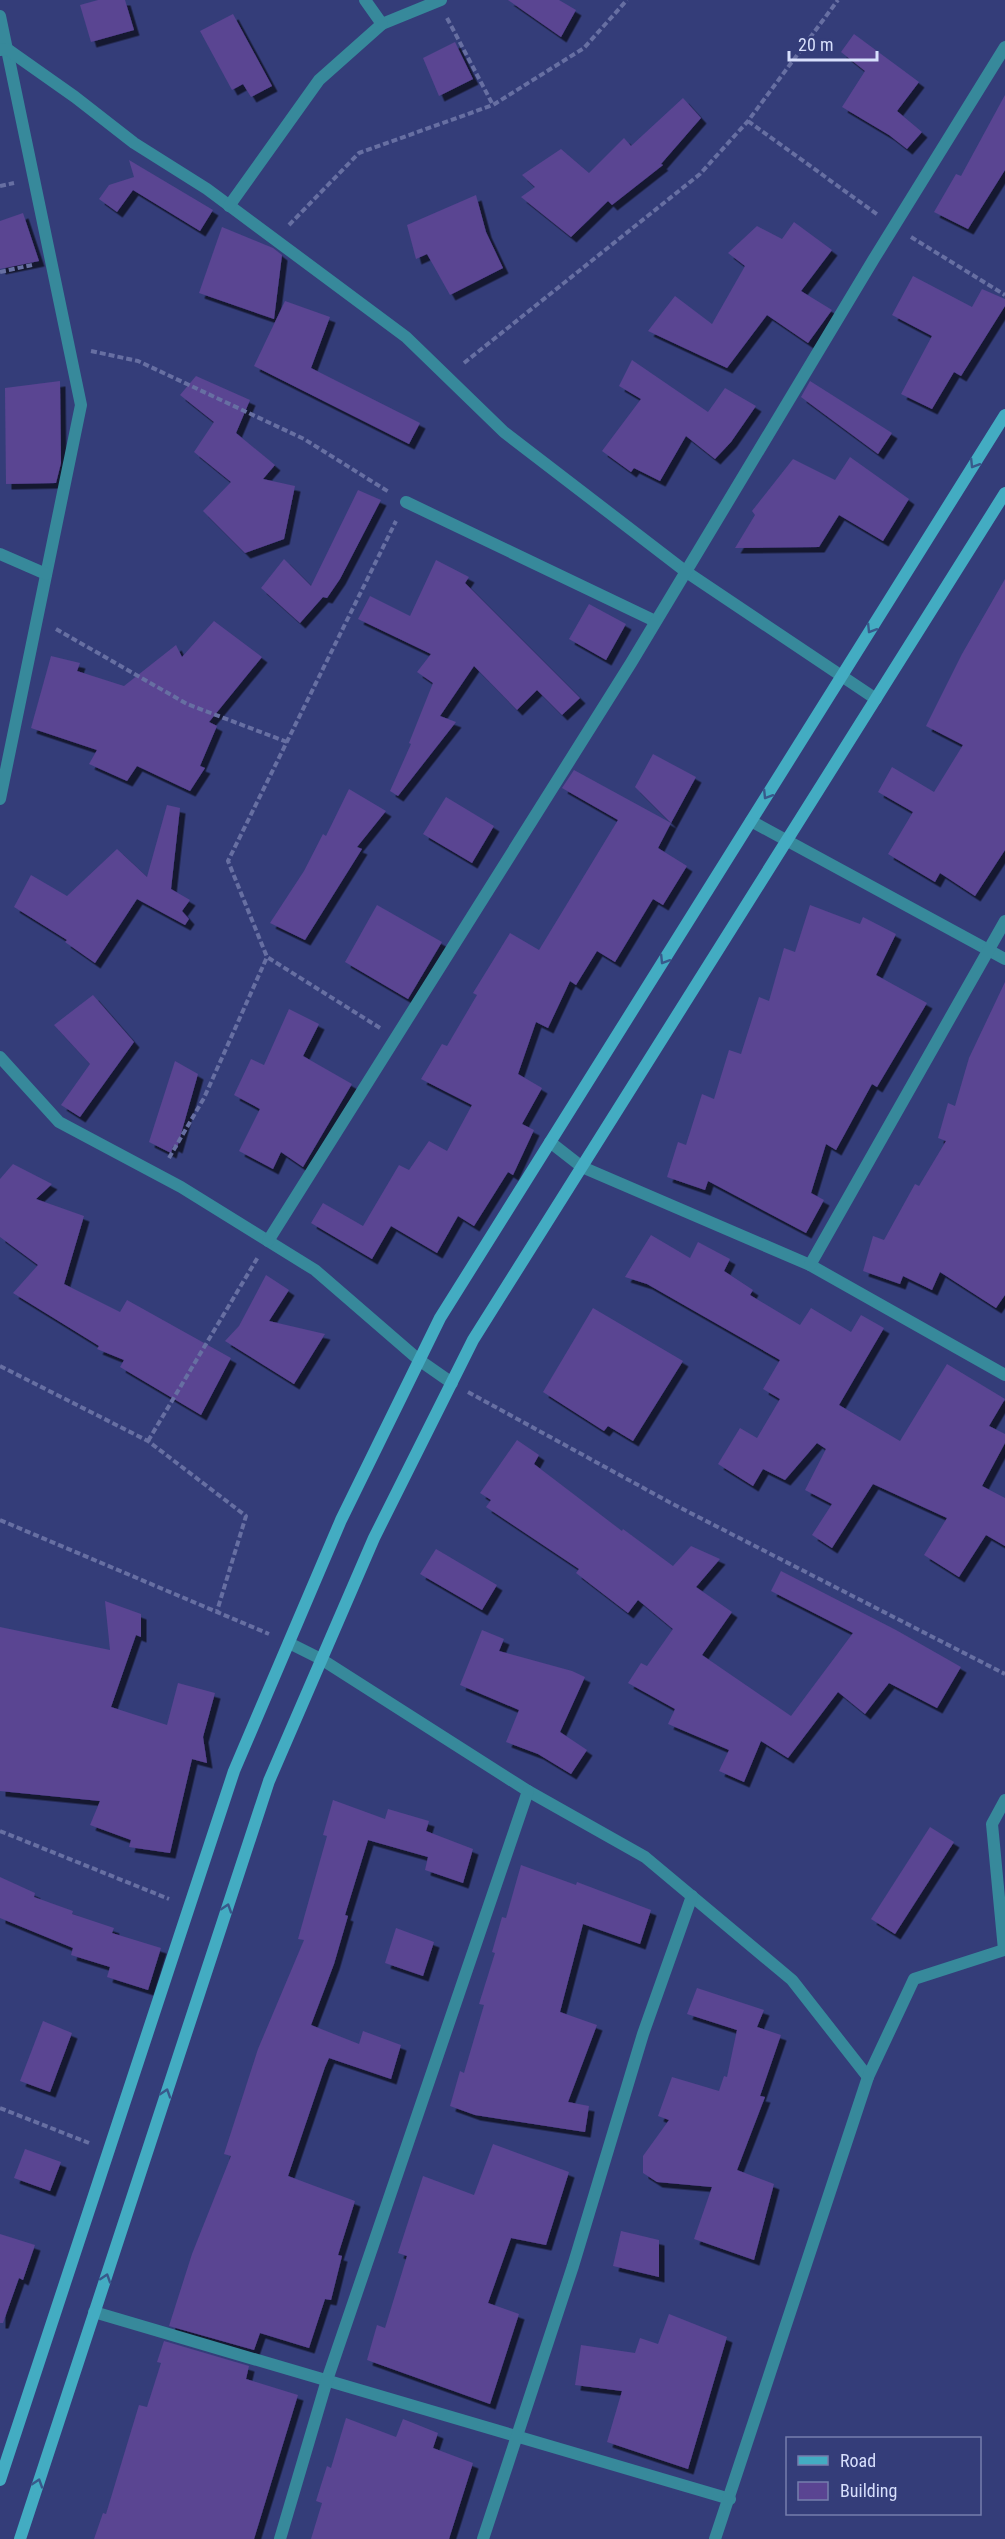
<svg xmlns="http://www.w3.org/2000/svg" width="1005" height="2539" viewBox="0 0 1005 2539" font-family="'Roboto Condensed',sans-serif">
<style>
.building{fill:#5a4492;filter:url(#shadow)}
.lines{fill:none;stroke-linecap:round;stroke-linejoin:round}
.path{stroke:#676fa2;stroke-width:4;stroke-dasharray:6 3;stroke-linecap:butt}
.minor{stroke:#37899b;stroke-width:12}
.secondary{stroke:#43acc2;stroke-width:12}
.oneway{stroke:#38598b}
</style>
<defs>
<filter id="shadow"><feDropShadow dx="5.5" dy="5.5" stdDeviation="0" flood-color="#0009"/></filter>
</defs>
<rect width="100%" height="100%" fill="#343d79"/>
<g class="building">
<path d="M98,0H125L134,30L91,42L80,5Z"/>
<path d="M508,0H559L576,10L561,37Z"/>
<path d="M233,14L272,86L251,97L243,84L232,90L200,31Z"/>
<path d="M854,34L919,82L897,111L922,132L907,149L889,135L842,107L865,71L841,52Z"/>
<path d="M455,42L473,79L439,96L423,58Z"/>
<path d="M1005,95V170L968,229L934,212L956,174L961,176Z"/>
<path d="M683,98L701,118L661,164L663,165L612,205L608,201L571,237L521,197L535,187L522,175L561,149L589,173L624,138L631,146Z"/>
<path d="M129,160L213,210L200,231L133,190L117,212L99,199L109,185L134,177Z"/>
<path d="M476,195L486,232L503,268L450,295L427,254L416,259L407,225Z"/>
<path d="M23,213L39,261L0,269V221Z"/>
<path d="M794,222L832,250L801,291L832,310L808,343L767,315L727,368L648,331L675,296L712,324L745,266L728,253L757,226L782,239Z"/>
<path d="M222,227L273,248L282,255L274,319L199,293Z"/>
<path d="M913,276L972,307L982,289L1005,299V306L961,376L954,372L932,409L901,394L932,336L892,315Z"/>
<path d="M285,301L330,317L311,368L420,423L409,444L254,366Z"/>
<path d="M632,360L708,412L725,388L756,406L731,442L715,459L686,436L660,481L634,468L631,472L602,451L641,399L619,386Z"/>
<path d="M196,376L250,400L236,433L275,465L263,479L295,486L284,539L245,553L203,511L231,482L194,452L214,422L180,395Z"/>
<path d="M60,381L61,463L56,483L6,484L5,388Z"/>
<path d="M810,381L892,433L878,454L801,397Z"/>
<path d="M850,457L909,499L883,541L839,515L819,547L735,548L755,515L752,511L793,459L835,480Z"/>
<path d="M358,490L381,500L340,579L327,598L323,597L300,623L261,588L284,559L311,586Z"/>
<path d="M436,560L469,577L465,583L580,698L562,715L537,690L517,710L474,666L440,716L456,722L398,796L390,791L411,744L409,743L433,683L417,672L431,654L358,619L370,596L410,616Z"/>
<path d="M1005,579V850L975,896L940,873L935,882L888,854L913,812L878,792L892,767L934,792L963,745L926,726L962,654Z"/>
<path d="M589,604L626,624L606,660L569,639Z"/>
<path d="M214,621L262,657L209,722L217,726L200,766L205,768L190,791L137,766L127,781L89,764L97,750L31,728L51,656L80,663L77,671L124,686L176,645L182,657Z"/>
<path d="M653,754L696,777L671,823L635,787Z"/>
<path d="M574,770L671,823L658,848L687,866L663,905L653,899L615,962L597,951L576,985L570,981L548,1028L536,1022L518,1074L542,1088L522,1124L534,1130L513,1175L508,1172L474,1226L458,1216L437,1253L391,1226L372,1259L311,1223L323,1203L363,1226L399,1165L409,1170L429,1141L447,1151L472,1105L421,1079L442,1044L447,1046L477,995L473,993L510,933L539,950L618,820L562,788Z"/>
<path d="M349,789L386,811L357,847L362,849L305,940L270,923L304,871L323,834L326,836Z"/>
<path d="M446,797L494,826L472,863L423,834Z"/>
<path d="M167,805L180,808L171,889L190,900L182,911L189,919L185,925L137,899L95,963L65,942L67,940L14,907L31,875L67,896L117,849L147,877Z"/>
<path d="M377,905L442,942L408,999L345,962Z"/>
<path d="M810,905L860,924L863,917L896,934L876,975L927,1003L877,1087L872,1084L836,1150L826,1144L811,1193L824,1200L806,1233L708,1181L705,1190L667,1177L678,1142L686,1145L702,1094L714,1099L729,1050L741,1054L759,997L769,1001L784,948L795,952Z"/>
<path d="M1005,982V1295L996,1308L940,1272L932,1290L903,1276L900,1284L863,1271L873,1236L884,1240L915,1184L919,1186L946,1141L938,1138L948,1103L955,1106L969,1058Z"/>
<path d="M93,995L134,1042L80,1117L61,1105L90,1064L54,1025Z"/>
<path d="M289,1009L319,1024L303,1056L352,1084L303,1167L281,1152L273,1169L239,1151L260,1109L234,1095L251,1059L264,1065Z"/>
<path d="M175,1061L198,1074L177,1148L173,1146L171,1153L149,1142Z"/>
<path d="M13,1164L52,1184L36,1199L84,1216L64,1284L120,1312L127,1300L231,1358L201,1415L120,1367L124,1360L97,1349L99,1346L13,1293L38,1265L0,1237V1179Z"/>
<path d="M651,1235L690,1258L698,1242L730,1259L724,1271L753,1290L750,1295L800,1325L811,1308L851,1332L861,1315L884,1328L839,1405L900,1441L947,1364L1005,1399L989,1426L1005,1434V1443L982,1486L1005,1498V1546L986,1535L959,1577L924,1555L947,1518L873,1484L832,1548L812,1535L832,1504L805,1490L826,1449L817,1443L785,1480L763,1469L753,1486L718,1464L740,1428L757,1438L780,1399L763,1389L780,1360L647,1284L625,1277Z"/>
<path d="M266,1275L289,1290L269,1321L325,1334L294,1384L225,1341L239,1326Z"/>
<path d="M593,1308L683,1361L633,1441L608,1426L604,1431L543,1392Z"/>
<path d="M517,1440L539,1455L534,1464L622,1531L623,1529L673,1566L691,1546L720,1559L696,1587L732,1612L702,1655L791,1716L853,1633L771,1591L781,1571L896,1630L961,1667L937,1708L889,1683L865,1714L838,1692L788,1758L761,1741L744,1782L719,1771L729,1750L668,1724L675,1709L628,1683L641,1663L647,1666L673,1629L638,1600L628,1613L576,1573L579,1569L486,1507L491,1500L480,1493Z"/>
<path d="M436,1549L497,1585L482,1610L420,1574Z"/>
<path d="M105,1601L141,1614V1637L136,1635L111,1707L167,1725L178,1683L215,1693L203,1737L207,1763L192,1759L170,1853L129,1847L131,1840L90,1825L100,1801L0,1791V1627L110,1650Z"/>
<path d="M482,1630L504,1639L499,1651L572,1671L585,1677L560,1732L587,1750L571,1774L538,1754L506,1742L519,1710L460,1685Z"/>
<path d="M333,1800L385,1819L388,1809L429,1821L426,1831L473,1849L463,1883L425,1870L428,1857L368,1840L345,1915L348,1916L334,1964L311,2025L359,2044L363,2031L401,2045L391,2079L329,2058L325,2067L288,2176L355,2201L338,2255L342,2256L331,2300L325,2299L309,2348L260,2333L254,2350L169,2326L192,2254L231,2156L224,2154L258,2049L304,1940L298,1939L327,1836L323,1835Z"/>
<path d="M930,1827L954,1842L895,1934L871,1919Z"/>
<path d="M521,1865L576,1885L577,1882L651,1910L640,1944L583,1924L560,2012L597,2025L568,2102L589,2106L585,2132L475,2115L450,2106L460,2071L464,2073L484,2005L479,2004L495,1953L492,1952L502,1917L506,1918Z"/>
<path d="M0,1877L35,1893L34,1897L73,1911L72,1914L114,1928L112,1933L161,1948L148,1990L107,1977L110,1967L71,1955L73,1948L0,1918Z"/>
<path d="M396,1928L434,1942L423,1976L385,1963Z"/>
<path d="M697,1988L764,2010L757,2027L781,2035L760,2096L765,2097L737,2170L774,2184L754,2260L694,2239L712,2187L657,2182L643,2173V2156L669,2120L658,2116L672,2077L719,2091L724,2076L727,2077L737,2030L687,2014Z"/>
<path d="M43,2021L72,2033L50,2092L20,2081Z"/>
<path d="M493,2144L569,2172L546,2245L511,2238L488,2303L519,2314L490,2404L367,2360L377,2325L385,2328L407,2256L398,2253L423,2176L474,2195Z"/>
<path d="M25,2149L61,2162L50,2191L14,2178Z"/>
<path d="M621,2231L659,2240V2277L613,2266Z"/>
<path d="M0,2234L35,2245L23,2280L19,2278L3,2323H0Z"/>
<path d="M669,2314L727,2337L688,2469L607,2442L622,2391L575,2385L581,2345L635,2353L640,2338L658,2344Z"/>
<path d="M164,2341L249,2366L246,2379L298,2395L254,2539H94L103,2513L106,2514L139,2405L147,2407L161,2363L157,2362Z"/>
<path d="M346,2418L396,2437L403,2419L438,2433L433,2448L473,2463L449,2539H311L322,2503L316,2501L327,2466L331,2468Z"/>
</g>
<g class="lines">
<g class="path">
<path d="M447,18L493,105L584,48L627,0"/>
<path d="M748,121L878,215"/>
<path d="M0,186L14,183"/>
<path d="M289,225L359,153L493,105"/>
<path d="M911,237L1005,295"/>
<path d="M0,272L32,265"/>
<path d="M91,351L138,361L304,439L389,492"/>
<path d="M464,363L700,174L748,121L838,0"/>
<path d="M56,629L187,704L287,742"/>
<path d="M380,1028L267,957L228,861L396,521"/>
<path d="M169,1158L204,1098L267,957"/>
<path d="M0,1366L148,1441L246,1516L217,1611"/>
<path d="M468,1392L669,1502L1005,1674"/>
<path d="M148,1441L258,1257"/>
<path d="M0,1520L269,1634"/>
<path d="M0,1831L169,1899"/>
<path d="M0,2108L89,2143"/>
</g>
<g class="minor">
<path d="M0,16L81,405L0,799"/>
<path d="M382,24L441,0"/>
<path d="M0,50L7,49L75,97L134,143L207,189L406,337L504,432L685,571L876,699"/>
<path d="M229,206L319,80L382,24L365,0"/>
<path d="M406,502L655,621"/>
<path d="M0,554L46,574"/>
<path d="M751,821L1005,959"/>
<path d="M0,1057L59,1122L181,1187L315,1270L419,1360L452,1383"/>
<path d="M550,1142L582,1167L810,1265L1005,1375"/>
<path d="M268,1241L631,663L875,257L1005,47"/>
<path d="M810,1265L1005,921"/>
<path d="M289,1643L321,1659L528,1791L645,1857L792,1980L868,2077"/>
<path d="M94,2312L730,2499"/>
<path d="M280,2539L327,2380L528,1791"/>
<path d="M483,2539L573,2266L643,2034L692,1896"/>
<path d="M715,2539L868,2077L914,1979L1004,1950L992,1824L1005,1800"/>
</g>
<g class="secondary">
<path d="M0,2480L234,1771L341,1520L440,1318L1005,415"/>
<path d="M20,2539L269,1781L374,1538L473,1340L1005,493"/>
</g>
</g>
<defs><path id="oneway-chevron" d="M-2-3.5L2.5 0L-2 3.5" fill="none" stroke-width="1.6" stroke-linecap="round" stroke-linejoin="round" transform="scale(1.5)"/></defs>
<g class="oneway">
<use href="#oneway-chevron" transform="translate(974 464) rotate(122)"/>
<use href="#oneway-chevron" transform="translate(871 629) rotate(122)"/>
<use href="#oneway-chevron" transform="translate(767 795) rotate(122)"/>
<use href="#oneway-chevron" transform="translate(664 960) rotate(122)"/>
<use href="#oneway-chevron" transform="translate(227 1908) rotate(-72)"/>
<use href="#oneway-chevron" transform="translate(166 2093) rotate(-72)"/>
<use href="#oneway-chevron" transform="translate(106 2278) rotate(-72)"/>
<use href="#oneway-chevron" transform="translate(38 2483) rotate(-72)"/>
</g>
<rect x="786" y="2437" width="195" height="78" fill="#343d79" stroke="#757ead" stroke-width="1.5"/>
<rect x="798" y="2456" width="30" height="9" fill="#43acc2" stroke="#757ead" stroke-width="1.5"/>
<text x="840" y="2467" font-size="18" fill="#d7dffc">Road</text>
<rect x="798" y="2482" width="30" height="18" fill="#5a4492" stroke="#757ead" stroke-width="1.5"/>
<text x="840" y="2497" font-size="18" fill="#d7dffc">Building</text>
<path d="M789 51v9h88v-9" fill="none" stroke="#d7dffc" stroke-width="3"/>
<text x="798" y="51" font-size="18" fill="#d7dffc" stroke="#343d79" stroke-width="4.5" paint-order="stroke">20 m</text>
</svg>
